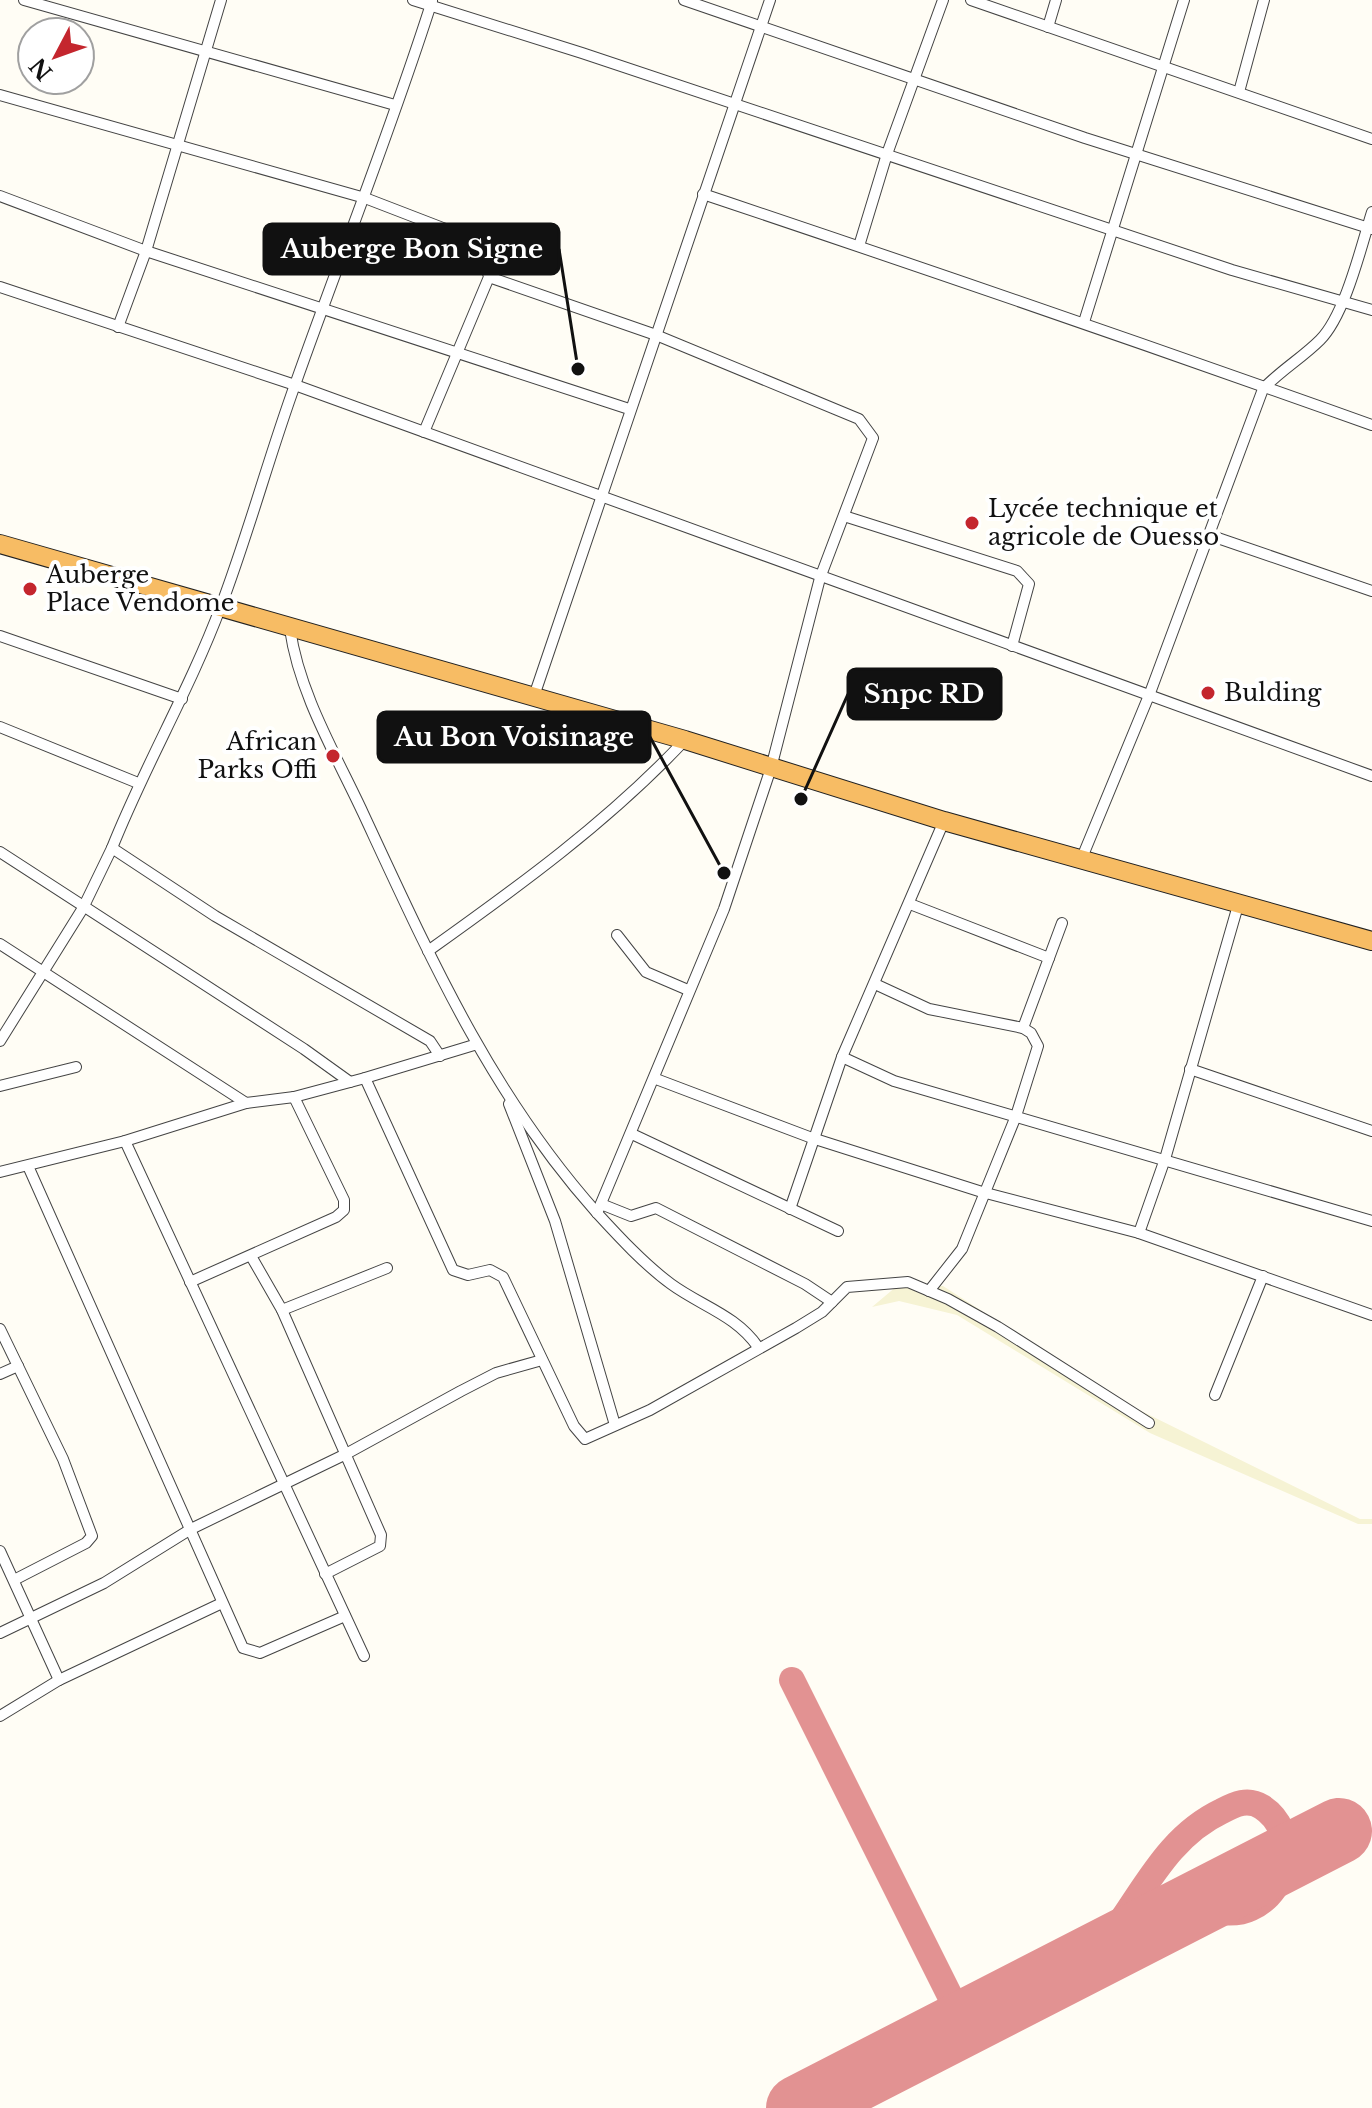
<svg xmlns="http://www.w3.org/2000/svg" width="1372" height="2108" viewBox="0 0 1372 2108" font-family="'Libre Baskerville',serif">
<style>
.farmland{fill:#f6f3d4}
.lines{fill:none;stroke-linecap:round;stroke-linejoin:round}
.taxiway{stroke:#e29292;stroke-width:26}
.runway{stroke:#e29292;stroke-width:66}
.minor-casing{stroke:#444;stroke-width:12}
.trunk-casing{stroke:#222;stroke-width:20}
.minor{stroke:#fff;stroke-width:10}
.trunk{stroke:#f7bc64;stroke-width:18}
.poi-dot{fill:#c4262e;stroke:#fff;stroke-width:3}
.labels{text-anchor:middle;stroke-width:8;stroke-linejoin:round;paint-order:stroke}
.poi-label{font-size:24px;fill:#111;stroke:#fff;text-anchor:start}
.leader{fill:none;stroke:#111;stroke-width:3}
.callout-dot{fill:#111;stroke:#fff;stroke-width:3}
.callout{fill:#111;stroke:#111;stroke-width:3}
.callout-label{font-size:26px;text-anchor:middle;font-weight:bold;fill:#fff}
</style>
<rect width="100%" height="100%" fill="#fffdf5"/>
<path class="farmland" d="M897,1286H943L1123,1402L1360,1519H1372V1524H1358L1150,1433L957,1315L899,1301L872,1307Z"/>
<g class="lines">
<g class="taxiway">
<path d="M792,1680L964,2024"/>
<path d="M1090,1960C1138,1910 1157,1842 1222,1811C1235,1804 1248,1798 1262,1807C1299,1831 1290,1891 1251,1908C1233,1917 1211,1910 1191,1908"/>
</g>
<path class="runway" d="M799,2108L1339,1831"/>
<g class="minor-casing">
<g id="minor">
<path d="M24,0L395,105"/>
<path d="M413,0L582,53L1232,270L1372,310"/>
<path d="M684,0L1085,138L1372,229"/>
<path d="M971,0L1372,139"/>
<path d="M1048,27L1056,0"/>
<path d="M1239,92L1264,0"/>
<path d="M0,95L365,198L474,240L482,250L489,277L424,432"/>
<path d="M703,194C927,269 1150,346 1372,425"/>
<path d="M0,196L146,251L629,409"/>
<path d="M859,246L887,154L943,0"/>
<path d="M489,277L656,335L859,419L873,438L820,578L771,768L724,909L597,1213"/>
<path d="M0,287L295,385L1372,776"/>
<path d="M1084,322L1184,0"/>
<path d="M118,327L146,251L221,0"/>
<path d="M844,516L1017,571L1029,584L1012,646"/>
<path d="M1209,535L1372,591"/>
<path d="M290,629C299,693 336,755 363,813C430,957 490,1093 597,1213C619,1237 645,1265 671,1284C701,1306 736,1315 758,1347"/>
<path d="M0,636L182,699"/>
<path d="M533,699L770,0"/>
<path d="M0,727L138,783"/>
<path d="M112,848C145,765 190,689 221,606C249,532 269,456 296,382C341,255 391,130 432,1"/>
<path d="M0,852L304,1049L350,1082"/>
<path d="M1081,860L1150,693L1263,389C1281,370 1302,358 1320,340C1345,315 1361,247 1372,212"/>
<path d="M910,904L1049,958"/>
<path d="M617,935L646,972L688,990"/>
<path d="M0,944L246,1103"/>
<path d="M428,951C518,887 609,821 685,740"/>
<path d="M875,984L929,1009L1023,1028L1031,1033L1038,1046L1016,1116L962,1249L929,1291"/>
<path d="M1023,1028L1062,923"/>
<path d="M0,1041L83,908L112,848L215,916L430,1041L440,1056"/>
<path d="M842,1057L894,1081L1372,1221"/>
<path d="M1190,1069L1372,1131"/>
<path d="M365,1078L453,1270L468,1275L490,1270L503,1277L574,1426L585,1439L650,1410L796,1328L822,1312L847,1287L908,1282L948,1299L998,1327L1149,1423"/>
<path d="M656,1079L812,1138L982,1192L1139,1233L1372,1315"/>
<path d="M0,1086L76,1067"/>
<path d="M509,1104L555,1221L615,1425"/>
<path d="M632,1134L838,1231"/>
<path d="M125,1141L364,1656"/>
<path d="M28,1166L243,1648L260,1653L345,1616"/>
<path d="M0,1172L125,1141L246,1103L294,1097L365,1078L474,1045"/>
<path d="M601,1204L631,1216L656,1208L805,1284L832,1302"/>
<path d="M790,1209L842,1057L944,821"/>
<path d="M1139,1233L1165,1159L1239,902"/>
<path d="M251,1256L282,1310L381,1535L380,1546L325,1574"/>
<path d="M190,1282L336,1217L344,1210V1200L294,1097"/>
<path d="M282,1310L387,1268"/>
<path d="M0,1329L63,1459L92,1536L86,1543L14,1580"/>
<path d="M0,1374L18,1366"/>
<path d="M1215,1395L1263,1276"/>
<path d="M0,1551L59,1680"/>
<path d="M0,1633L104,1583L191,1529L346,1454L461,1391L496,1373L542,1360"/>
<path d="M0,1716L59,1680L222,1603"/>
</g>
</g>
<g class="trunk-casing">
<path id="trunk" d="M0,544L685,740L944,821L1372,941"/>
</g>
<use href="#minor" class="minor"/>
<use href="#trunk" class="trunk"/>
</g>
<g class="poi-dot">
<circle cx="972" cy="523" r="8"/>
<circle cx="30" cy="589" r="8"/>
<circle cx="1208" cy="693" r="8"/>
<circle cx="333" cy="756" r="8"/>
</g>
<g class="labels">
<g class="poi-label">
<text x="988" y="517">Lycée technique et<tspan x="988" dy="28">agricole de Ouesso</tspan></text>
<text x="46" y="583">Auberge<tspan x="46" dy="28">Place Vendome</tspan></text>
<text x="1224" y="701">Bulding</text>
<text x="317" y="750" text-anchor="end">African<tspan x="317" dy="28">Parks Offi</tspan></text>
</g>
</g>
<path class="leader" d="M578 369L559 249M801 799L848 694M724 873L650 737"/>
<g class="callout-dot">
<circle cx="578" cy="369" r="8"/>
<circle cx="801" cy="799" r="8"/>
<circle cx="724" cy="873" r="8"/>
</g>
<g class="callout">
<rect x="264" y="224" width="295" height="50" rx="8"/>
<rect x="848" y="669" width="153" height="50" rx="8"/>
<rect x="378" y="712" width="272" height="50" rx="8"/>
</g>
<g class="callout-label">
<text x="412" y="258">Auberge Bon Signe</text>
<text x="924" y="703">Snpc RD</text>
<text x="514" y="746">Au Bon Voisinage</text>
</g>
<g transform="translate(56 56) rotate(229)"><circle r="38" fill="#ffffff" stroke="#a0a0a0" stroke-width="2"/>
<path d="M0-6L14 30L0 20L-14 30Z" fill="#c4262e"/>
<text y="-12" font-size="22" font-weight="bold" text-anchor="middle" fill="#111111">N</text>
</g>
</svg>
